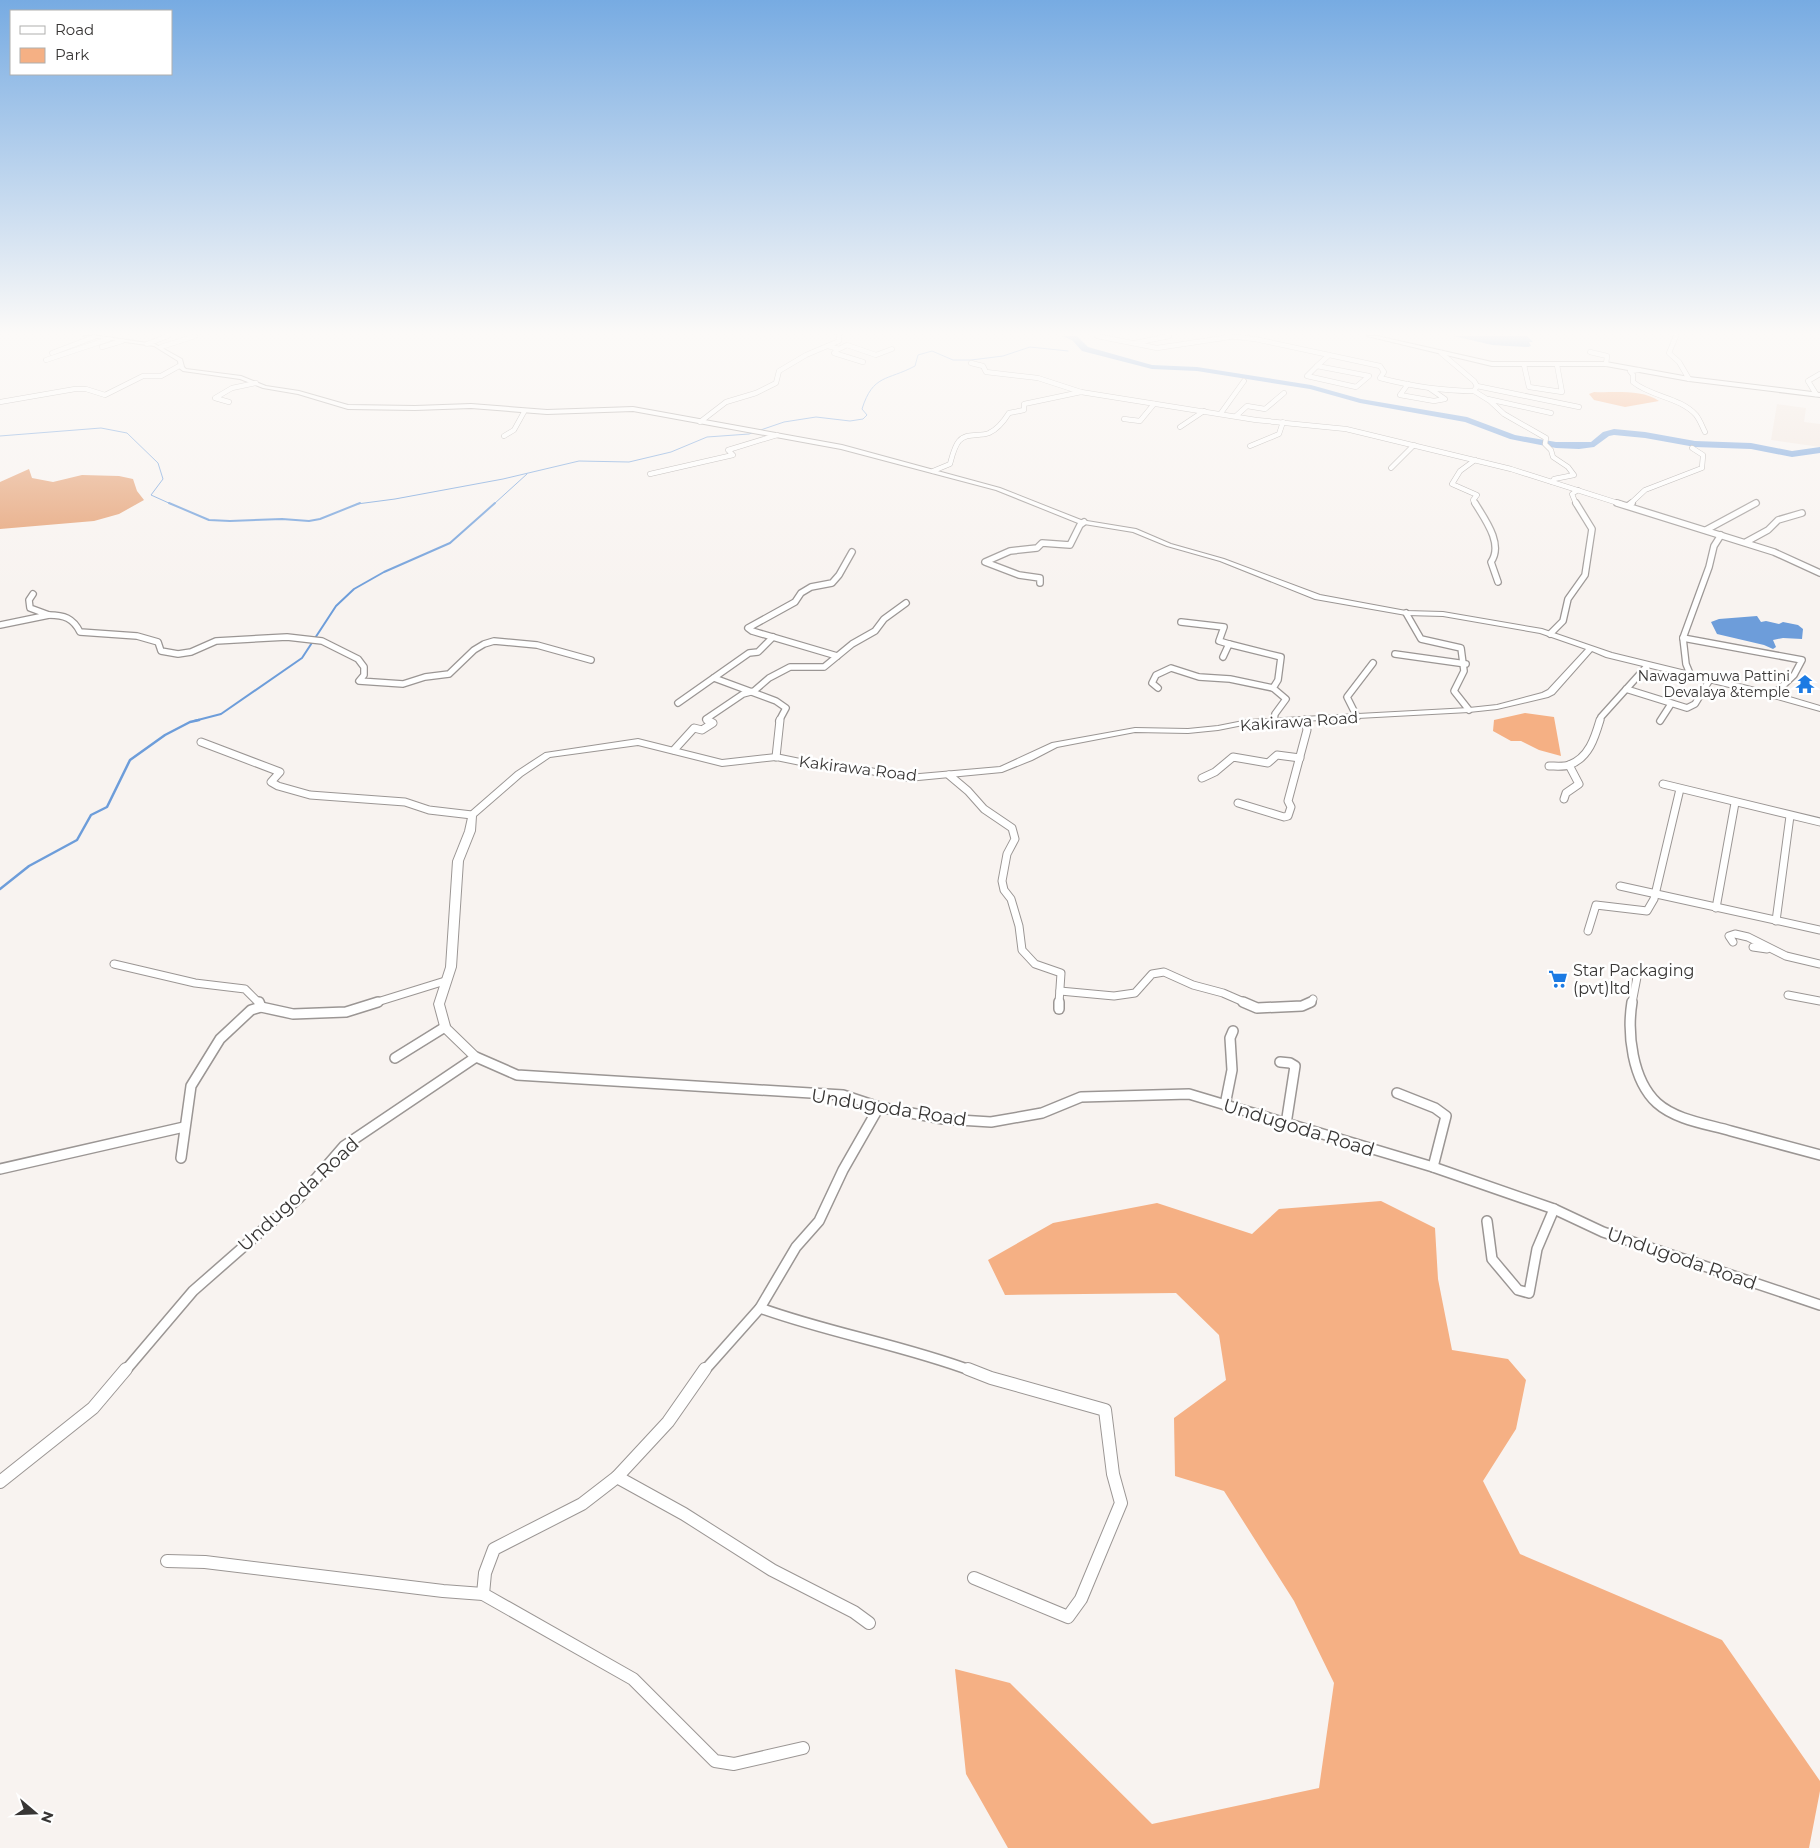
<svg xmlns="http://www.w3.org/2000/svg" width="1820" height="1848" viewBox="0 0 1820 1848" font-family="Montserrat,sans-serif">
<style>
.built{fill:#f2e6de}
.green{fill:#f5b084}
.forest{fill:#e49d6f}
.water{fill:#6d9dda}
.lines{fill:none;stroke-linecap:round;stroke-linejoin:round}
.stream-far2{stroke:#6d9dda;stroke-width:1}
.stream-far1{stroke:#6d9dda;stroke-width:2}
.stream{stroke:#6d9dda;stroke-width:2.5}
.river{fill:#6d9dda;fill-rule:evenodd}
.minor-far4-casing{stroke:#9b9694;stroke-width:5.5}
.minor-far3-casing{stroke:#9b9694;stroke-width:8}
.minor-far2-casing{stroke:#9b9694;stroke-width:9}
.minor-far1-casing{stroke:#9b9694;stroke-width:12}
.minor-casing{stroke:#9b9694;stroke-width:14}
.tertiary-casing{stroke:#9b9694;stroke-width:2}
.minor-far4{stroke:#fff;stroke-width:4.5}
.minor-far3{stroke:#fff;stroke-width:5.5}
.minor-far2{stroke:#fff;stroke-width:7}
.minor-far1{stroke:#fff;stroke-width:9}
.minor{stroke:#fff;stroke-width:12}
.tertiary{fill:#fff;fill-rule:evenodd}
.labels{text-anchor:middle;stroke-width:5;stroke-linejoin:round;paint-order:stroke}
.far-poi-label{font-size:14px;fill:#383635;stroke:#fff;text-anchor:end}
.street-label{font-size:16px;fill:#383635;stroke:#fff}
.poi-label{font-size:16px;fill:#383635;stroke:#fff;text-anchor:start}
.near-street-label{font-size:19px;fill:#383635;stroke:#fff}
</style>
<rect width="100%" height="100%" fill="#f8f3f0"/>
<path class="built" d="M1777,404L1806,408L1804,422L1820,424V447L1771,440Z"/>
<g class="green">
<path d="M1594,392C1614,393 1642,389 1659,401L1625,407L1594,400L1589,394Z"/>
<path d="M1525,713L1554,717L1561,756L1539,750L1521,741H1511L1493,731L1494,720Z"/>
<path d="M1381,1201L1435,1228L1438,1279L1452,1350L1508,1359L1526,1380L1516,1429L1483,1481L1520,1554L1722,1640L1820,1781V1791L1809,1848H1008L966,1774L955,1669L1010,1683L1152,1824L1319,1788L1334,1683L1294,1601L1224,1491L1175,1476L1174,1418L1226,1380L1219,1335L1176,1293L1005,1295L988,1260L1053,1223L1157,1203L1252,1234L1279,1209Z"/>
</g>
<path class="forest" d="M29,469L32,478L53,482L82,475L119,476L133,479L137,491L144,500L119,514L94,521L0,529V482Z"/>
<g class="water">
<path d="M1454,336H1527L1533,342H1529L1531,346L1528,347L1492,345Z"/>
<path d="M1757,616L1761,622L1766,621L1779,624L1783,622L1798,625L1803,629L1802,639L1783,638L1773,640L1776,647L1773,649L1764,645L1717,634L1711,622L1719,619Z"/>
</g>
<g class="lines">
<g class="stream-far2">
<path d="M0,436L101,428L127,433L158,463L163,479L151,495L171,504"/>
<path d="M357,504L395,499L503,479L579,461L629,462L671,452L707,437L749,434L784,422L816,417L850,421L863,419L867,415L862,409C873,374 887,381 915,366L918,355L932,351L953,360H971L1003,356L1030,347L1068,351"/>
<path d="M494,504L527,474"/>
</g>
<g class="stream-far1">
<path d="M169,503L209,520L230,521L282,519L309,521L320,519L360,503"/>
<path d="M194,721L221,714L302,658L336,606L354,589L384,572L450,543L495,503"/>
</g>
<path class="stream" d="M0,889L29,866L77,840L91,815L107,807L130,760L165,735L190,722L199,720"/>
<path class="river" d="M1062,336H1077L1088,347L1152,365L1197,367L1311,385L1361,399L1467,417L1515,435L1556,442H1591L1603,432L1614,429L1645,432L1695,441L1751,443L1792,451L1820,447V453L1792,457L1751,449L1695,447L1645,438L1614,435L1609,436L1594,447L1579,449L1556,448L1510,439L1465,422L1360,403L1310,389L1197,371L1152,369L1082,351L1072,340Z"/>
<g class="minor-far4-casing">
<g id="minor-far4">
<path d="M1097,336L1157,348L1230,337"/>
<path d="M1227,336L1255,339L1380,366L1384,372L1380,378C1411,386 1442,391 1474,391"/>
<path d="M1676,336L1669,353L1679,362L1689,379"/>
<path d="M1135,343L1169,336"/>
<path d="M147,344L168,336"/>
<path d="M828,346L839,349L847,345L876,355L892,349"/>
<path d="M102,347L122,341"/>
<path d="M161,347L195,336"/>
<path d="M837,350L834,353L863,362"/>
<path d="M1590,352L1607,356L1606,364"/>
<path d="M52,353L94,337"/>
<path d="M1441,353L1474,381L1477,386L1474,391L1490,401L1504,414L1546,438L1545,444L1551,450L1553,457L1568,467L1574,475L1554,479L1552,482"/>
<path d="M46,360L109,339"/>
<path d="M971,363L983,366L986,372L1038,378L1081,392"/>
<path d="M1524,365L1529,387L1562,392L1557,365"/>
<path d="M1317,366L1369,376L1356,387L1307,376Z"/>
<path d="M1317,366L1329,355"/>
<path d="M1639,370L1630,371L1633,375V382C1651,397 1680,397 1696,415C1700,420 1702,426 1705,432"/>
<path d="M1408,384L1400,395L1434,401L1445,399L1429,388"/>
<path d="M1477,386L1579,407"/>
<path d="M1816,394L1808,381L1820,374"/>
<path d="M1488,399L1551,413"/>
<path d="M0,402L75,389H86L105,395L143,376H161L181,365"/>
<path d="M229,402L215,398L232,388L256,383"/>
<path d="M1221,413L1244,381"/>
<path d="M1236,416L1247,406L1265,409L1284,393"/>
<path d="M1124,419L1140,421L1154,404"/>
<path d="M700,422L726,402L756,393L776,383L779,371L806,355L839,341V336"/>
<path d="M1180,427L1204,411"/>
<path d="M504,436L514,430L524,412"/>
<path d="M1250,446L1279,434L1283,422"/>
<path d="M1475,460L1460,471L1452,484L1477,495L1473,500L1475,504"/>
<path d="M1391,468L1414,445"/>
<path d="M933,471L950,464C952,457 954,447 959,441C967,432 979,437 989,433C998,429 1004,421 1009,413L1024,410V404L1081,392L1256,420L1346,429L1511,469L1621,504"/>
<path d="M650,474L733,455L728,450L777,435"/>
<path d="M1576,504L1572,494L1578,490"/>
<path d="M1630,504L1645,490L1702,468L1703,455L1692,448"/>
</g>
</g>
<g class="minor-far3-casing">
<g id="minor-far3">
<path d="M1475,503C1484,518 1504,544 1491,562L1498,582"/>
<path d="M1617,503L1774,552L1820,573"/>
<path d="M1629,505L1632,503"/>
<path d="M1706,530L1756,503"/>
<path d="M1746,542L1768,530L1778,520L1802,513"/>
<path d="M1040,583V578L1019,575L985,562L1010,551L1037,548L1042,543L1070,545L1080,525L1084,522"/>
<path d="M1406,613L1421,639L1461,648L1464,671L1454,691L1469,710"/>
<path d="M49,615C64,615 73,618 80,632L137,636L158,642L161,651L178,654L191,652L216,641L287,637L322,641L358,659L364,667V675L359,681L403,684L425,677L449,674L474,650L484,644L494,641L537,645L591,660"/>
<path d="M1181,622L1224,627L1219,641L1229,644"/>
<path d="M0,625L49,615L30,608L29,600L33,594"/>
<path d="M1550,634L1563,621L1568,599L1585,575L1592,529L1576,503"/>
<path d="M1683,638L1802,660L1794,675L1773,695"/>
<path d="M1395,654L1466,664"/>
<path d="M837,656L752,631L748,628L795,602L801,593L811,587L832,583L839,575L852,552"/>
<path d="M1223,657L1229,644L1281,657L1278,680L1273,688L1286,699L1275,714L1274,720"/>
<path d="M1691,676L1686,664L1683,638L1709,567L1714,546L1721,535"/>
<path d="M714,678L776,701L786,708L779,721"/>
<path d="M1158,688L1152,683L1156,675L1171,668L1199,677L1230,679L1273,688"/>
<path d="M1626,689L1687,708L1695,704L1709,681"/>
<path d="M678,703L749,653L758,652L773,637"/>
<path d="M1357,717L1347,697L1373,663"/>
<path d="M709,721L706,719L743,694L754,691L769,678L790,667H824L852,644L875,631L884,619L906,603"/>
<path d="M1600,721L1601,717L1647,666"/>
<path d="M1660,721L1671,704"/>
</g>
</g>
<g class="minor-far2-casing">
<g id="minor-far2">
<path d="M201,742L280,772L271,782L278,786L310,795L405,802L429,810L472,815"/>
<path d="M674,750L694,728L702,730L713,723L707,720"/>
<path d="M776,757L780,720"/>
<path d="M1549,766C1555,766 1564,767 1569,765C1589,758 1595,737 1600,720"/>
<path d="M949,775L968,791L984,809L1012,828L1015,839L1007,854L1002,881L1004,890L1011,899L1019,926L1022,950L1035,964L1061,973L1059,1003"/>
<path d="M1202,778L1215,772L1233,757L1268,763L1277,755L1300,758"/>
<path d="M1663,784L1820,822"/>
<path d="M1564,799L1566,793L1579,784L1569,765"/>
<path d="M1238,803L1284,817L1288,816L1291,807L1288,801L1307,730L1305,720"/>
<path d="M1620,886L1820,930"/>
<path d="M1716,908L1735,803"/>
<path d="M1776,921L1790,816"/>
<path d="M1588,931L1596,905L1647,911L1654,899L1680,789"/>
<path d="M1733,942L1729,936L1735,934L1748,937L1786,956L1820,964"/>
<path d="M1753,947L1767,949"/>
<path d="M114,964L195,983L245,989L259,1003"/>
<path d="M1060,991L1114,996L1135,993L1152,974L1164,972L1193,985L1223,993L1246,1003"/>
<path d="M1788,995L1820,1001"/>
<path d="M374,1003L445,981"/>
<path d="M1310,1003L1313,999"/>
<path d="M1632,1003L1638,972"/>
</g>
</g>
<g class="minor-far1-casing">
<g id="minor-far1">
<path d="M259,1002L261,1007"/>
<path d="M1243,1002L1257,1008L1302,1006L1311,1002"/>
<path d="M1632,1002C1627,1033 1632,1080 1657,1103C1676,1120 1707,1124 1731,1131C1761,1139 1790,1147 1820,1155"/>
<path d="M1059,1009V1002"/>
<path d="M395,1058L445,1027"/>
<path d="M1280,1062L1290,1063L1295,1066L1286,1124"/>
<path d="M1397,1093L1435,1108L1446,1116L1433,1167"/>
<path d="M1225,1105L1232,1070L1230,1038L1233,1031"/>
<path d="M181,1158L191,1086L220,1039L251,1010L261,1007L293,1014L346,1012L378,1002"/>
<path d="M0,1169L184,1127"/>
<path d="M1487,1221L1492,1259L1518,1290L1529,1293L1537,1249L1554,1209"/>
<path d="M760,1308C829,1333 903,1345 972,1371"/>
<path d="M125,1371L193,1291L299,1198L344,1146L476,1057L517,1075L843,1095L879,1107L943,1119L991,1122L1042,1113L1081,1097L1189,1094L1433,1167L1554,1209L1603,1232L1820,1305"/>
<path d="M704,1371L760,1308L796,1247L819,1221L843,1170L879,1107"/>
</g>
</g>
<g class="minor-casing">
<g id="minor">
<path d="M705,1369L668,1422L617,1477L684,1514L772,1570L854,1612L869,1623"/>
<path d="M968,1369L991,1378L1105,1410L1113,1474L1121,1503L1081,1599L1068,1617L974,1578"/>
<path d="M617,1477L582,1504L494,1549L485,1573L483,1594L633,1679L715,1761L734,1764L803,1748"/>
<path d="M0,1482L93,1408L126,1369"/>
<path d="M167,1561L205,1562L443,1591L483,1594"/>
</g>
</g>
<g class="tertiary-casing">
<g id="tertiary">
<path d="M83,336H99L155,344L182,359L184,367L186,369L241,376L266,386L299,391L348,405L415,406L471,404L547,410L633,407L842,445L1000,488L1081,520L1136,529L1171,544L1224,559L1320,595L1406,611L1443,612L1542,629L1612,653L1776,693L1820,706V711L1770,697L1606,657L1592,651L1554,694L1548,697L1497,709L1469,712L1248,724L1218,730L1188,733L1135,732L1057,747L1032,760L1002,772L908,781L870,774L820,769L776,760L722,766L638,745L550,757L522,776L476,816L475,831L463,861L456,967L444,1004L450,1026L482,1057L480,1060H472L441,1030L434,1004L446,967L453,861L465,831L469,813L516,772L545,753L638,739L722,760L776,754L820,763L870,768L908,775L1000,767L1052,743L1135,728L1188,729L1218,726L1248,720L1469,708L1497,705L1542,693L1548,690L1586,649L1540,633L1443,616L1406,615L1315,599L1220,561L1167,546L1133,532L1078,523L996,490L841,449L633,411L547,414L471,408L415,410L348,409L298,394L263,388L240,379L183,371L179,368L178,361L154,346Z"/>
<path d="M1367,336H1377L1492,362H1606L1689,377L1820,393V397L1689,381L1606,366H1492Z"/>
</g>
</g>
<use href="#minor-far4" class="minor-far4"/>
<use href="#minor-far3" class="minor-far3"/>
<use href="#minor-far2" class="minor-far2"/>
<use href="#minor-far1" class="minor-far1"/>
<use href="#minor" class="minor"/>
<use href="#tertiary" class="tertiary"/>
</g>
<linearGradient id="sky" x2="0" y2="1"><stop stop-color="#77abe2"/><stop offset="0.56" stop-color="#fcfaf8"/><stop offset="1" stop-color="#fcfaf8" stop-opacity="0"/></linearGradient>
<rect width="1820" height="595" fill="url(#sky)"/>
<defs>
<g id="temple-bare" transform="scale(1.5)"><path d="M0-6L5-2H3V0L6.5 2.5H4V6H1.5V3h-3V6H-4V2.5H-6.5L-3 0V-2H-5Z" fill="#1b7ae3" stroke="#fff" stroke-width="2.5" paint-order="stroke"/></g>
<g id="supermarket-bare" transform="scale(1.5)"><path d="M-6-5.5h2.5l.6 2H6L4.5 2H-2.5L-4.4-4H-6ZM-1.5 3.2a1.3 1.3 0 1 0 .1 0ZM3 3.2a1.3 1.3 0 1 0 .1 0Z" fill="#1b7ae3" stroke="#fff" stroke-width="2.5" paint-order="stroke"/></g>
</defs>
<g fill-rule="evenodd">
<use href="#temple-bare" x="1805" y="684"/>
<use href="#supermarket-bare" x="1558" y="979"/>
</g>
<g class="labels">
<g class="far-poi-label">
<text x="1790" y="681">Nawagamuwa Pattini<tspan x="1790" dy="16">Devalaya &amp;temple</tspan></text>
</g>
<g class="street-label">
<text transform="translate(1299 721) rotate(-4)" y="6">Kakirawa Road</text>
<text transform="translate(858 768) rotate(7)" y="6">Kakirawa Road</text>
</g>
<g class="poi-label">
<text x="1573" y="976">Star Packaging<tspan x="1573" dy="18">(pvt)ltd</tspan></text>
</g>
<g class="near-street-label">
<text transform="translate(889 1107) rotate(9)" y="7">Undugoda Road</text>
<text transform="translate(1299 1127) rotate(17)" y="7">Undugoda Road</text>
<text transform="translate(298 1194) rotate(-43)" y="7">Undugoda Road</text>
<text transform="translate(1682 1258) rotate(19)" y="7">Undugoda Road</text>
</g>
</g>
<rect x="10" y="10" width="162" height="65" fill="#ffffff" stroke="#afafae"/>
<rect x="20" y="26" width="25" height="8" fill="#ffffff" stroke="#afafae"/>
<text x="55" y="35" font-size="15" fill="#383635">Road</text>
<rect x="20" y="48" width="25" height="15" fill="#f5b084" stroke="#afafae"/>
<text x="55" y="60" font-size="15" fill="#383635">Park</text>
<g transform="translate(35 1813) rotate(109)" stroke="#ffffff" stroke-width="4" paint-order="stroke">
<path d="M0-4L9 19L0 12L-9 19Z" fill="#383635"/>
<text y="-8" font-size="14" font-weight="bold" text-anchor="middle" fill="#383635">N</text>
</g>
</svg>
